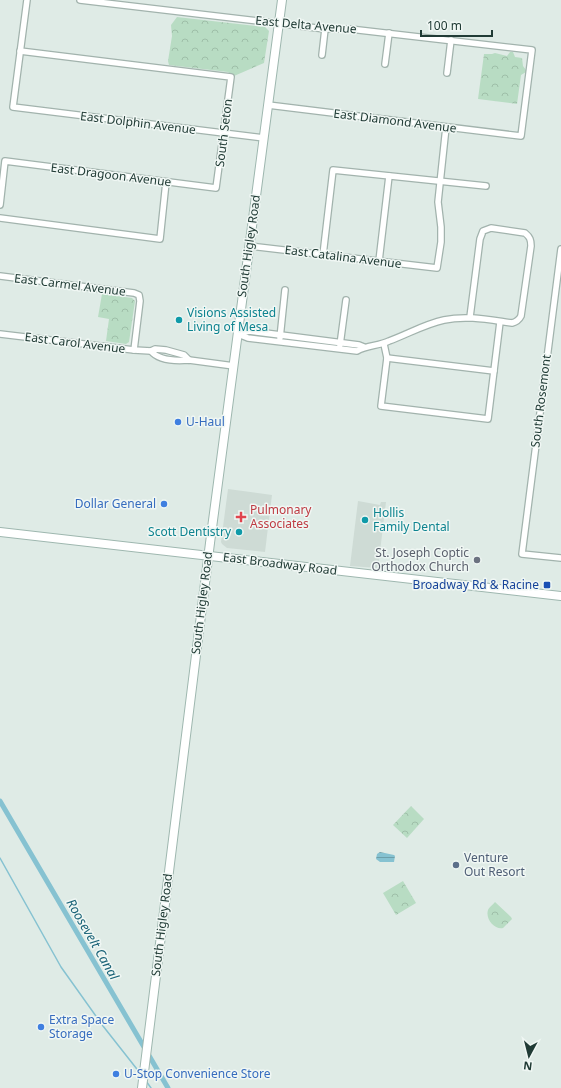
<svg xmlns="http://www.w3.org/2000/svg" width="561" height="1088" viewBox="0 0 561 1088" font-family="'Noto Sans',sans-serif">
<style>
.built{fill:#cedbd5}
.forest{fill:url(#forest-crowns)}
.water{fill:url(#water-rules)}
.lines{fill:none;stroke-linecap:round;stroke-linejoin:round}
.stream{stroke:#86c2d1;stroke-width:1.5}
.canal{stroke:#86c2d1;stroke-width:5}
.street-casing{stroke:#a2b3ad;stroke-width:8}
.secondary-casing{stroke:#9eb7af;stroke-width:10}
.street{stroke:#fff;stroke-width:5.5}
.secondary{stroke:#fff;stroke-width:8}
.culture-dot{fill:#0f9aa8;stroke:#f0f7f4;stroke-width:1.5}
.shop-dot{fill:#3f7fe0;stroke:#f0f7f4;stroke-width:1.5}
.health-dot{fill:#e0444e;stroke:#f0f7f4;stroke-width:1.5}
.worship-dot{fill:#6b7280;stroke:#f0f7f4;stroke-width:1.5}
.transit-dot{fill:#1a4fb4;stroke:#f0f7f4;stroke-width:1.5}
.service-dot{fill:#5c6f8a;stroke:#f0f7f4;stroke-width:1.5}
.labels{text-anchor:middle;stroke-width:3;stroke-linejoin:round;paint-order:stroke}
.street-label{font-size:12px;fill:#203b35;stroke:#f0f7f4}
.culture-label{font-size:12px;fill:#0d838f;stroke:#f0f7f4;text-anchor:start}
.shop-label{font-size:12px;fill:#366cbe;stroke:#f0f7f4;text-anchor:start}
.health-label{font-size:12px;fill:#be3a42;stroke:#f0f7f4;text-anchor:start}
.worship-label{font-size:12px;fill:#5b616d;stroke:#f0f7f4;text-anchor:end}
.transit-label{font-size:12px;fill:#164399;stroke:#f0f7f4;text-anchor:end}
.service-label{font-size:12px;fill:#4e5e75;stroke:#f0f7f4;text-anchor:start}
.water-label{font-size:13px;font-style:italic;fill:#1a6377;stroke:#f0f7f4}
</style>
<defs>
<pattern id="forest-crowns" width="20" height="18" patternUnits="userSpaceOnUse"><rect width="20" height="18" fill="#b8dcc3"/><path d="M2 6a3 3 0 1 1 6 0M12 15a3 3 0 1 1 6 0" fill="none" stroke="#9ebea8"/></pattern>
<pattern id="water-rules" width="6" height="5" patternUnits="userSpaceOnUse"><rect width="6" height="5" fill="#86c2d1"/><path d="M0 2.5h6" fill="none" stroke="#6d9faa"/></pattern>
</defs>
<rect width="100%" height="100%" fill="#dfebe6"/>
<g class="built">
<path d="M228,489L272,495L265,552L227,548L222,544L221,542Z"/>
<path d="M358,501L380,505L381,502H386L378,568L350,566Z"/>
</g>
<g class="forest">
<path d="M177,17L265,27L269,31L264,63L234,76L228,72L169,65L168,61L172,36L171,25Z"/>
<path d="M510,52H513L515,57L522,58L523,66L526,70V72L521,75L517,104L478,99L484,54H492L495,53L507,56Z"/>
<path d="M102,294L132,298L135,301L129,342L126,344L106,341L109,319L98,317Z"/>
<path d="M411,806L424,819L407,838L393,825Z"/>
<path d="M403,881L416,903L396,915L383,893Z"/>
<path d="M495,902L511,917L512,919L503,928C495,930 485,919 488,910C489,907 493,905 495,902Z"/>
</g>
<path class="water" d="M380,852L394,855L395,856L394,862H380L376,859L377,854Z"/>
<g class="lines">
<g class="stream">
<path d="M0,858L61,967L103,1026L140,1073"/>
<path d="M146,1081L151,1088"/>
</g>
<path class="canal" d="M0,801L168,1088"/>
<g class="street-casing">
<g id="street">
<path d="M27,0L13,107L264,138"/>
<path d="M80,0L325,29H350L532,50L521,136L268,105"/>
<path d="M322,55L325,29"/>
<path d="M385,64L389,33"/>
<path d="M447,73L451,40"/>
<path d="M0,205L5,161L216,188L231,77L20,51"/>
<path d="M0,218L160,239L166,182"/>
<path d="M250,246L437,268L441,242V227L438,202L446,127"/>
<path d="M561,249L522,554L561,558"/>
<path d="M323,255L333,170L486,186"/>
<path d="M379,261L389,176"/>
<path d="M0,276L134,293L139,295L140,301L134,350"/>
<path d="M0,334L134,350L151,351L155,349L166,350L184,355L189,360"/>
<path d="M238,334L248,338L357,351C367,345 379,346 389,341C408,334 425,324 444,320C467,315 490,320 512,323C516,322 519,320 521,316L531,246C531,240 530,237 525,233L491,228L483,231L480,239L470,317"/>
<path d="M238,334L249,331L359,345L364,347"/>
<path d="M280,338L285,290"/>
<path d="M384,344L387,358L381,406L488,419L500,322"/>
<path d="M340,345L346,300"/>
<path d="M151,351C159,361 177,361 189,360L234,366"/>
<path d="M387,358L494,371"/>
</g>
</g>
<g class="secondary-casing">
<g id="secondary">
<path d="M0,532L561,596"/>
<path d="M142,1088L210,543L282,0"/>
</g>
</g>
<use href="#street" class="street"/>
<use href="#secondary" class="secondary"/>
</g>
<g class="culture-dot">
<circle cx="179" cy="320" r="4"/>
<circle cx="365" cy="520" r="4"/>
<circle cx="239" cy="532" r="4"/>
</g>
<g class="shop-dot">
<circle cx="178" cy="422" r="4"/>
<circle cx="164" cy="504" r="4"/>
<circle cx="41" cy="1027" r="4"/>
<circle cx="116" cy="1074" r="4"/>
</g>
<path class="health-dot" d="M239 511h4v4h4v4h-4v4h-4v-4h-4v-4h4z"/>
<circle class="worship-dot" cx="477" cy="560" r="4"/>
<rect class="transit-dot" x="543" y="581" width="8" height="8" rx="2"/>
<circle class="service-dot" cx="456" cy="865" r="4"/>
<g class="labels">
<g class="street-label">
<text transform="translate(306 25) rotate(5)" y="4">East Delta Avenue</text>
<text transform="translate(395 121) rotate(7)" y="4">East Diamond Avenue</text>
<text transform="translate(138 123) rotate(7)" y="4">East Dolphin Avenue</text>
<text transform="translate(224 133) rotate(-83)" y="4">South Seton</text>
<text transform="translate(111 175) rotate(7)" y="4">East Dragoon Avenue</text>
<text transform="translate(249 246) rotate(-82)" y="4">South Higley Road</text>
<text transform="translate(343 257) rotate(7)" y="4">East Catalina Avenue</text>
<text transform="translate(70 285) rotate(7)" y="4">East Carmel Avenue</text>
<text transform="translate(75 343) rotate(7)" y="4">East Carol Avenue</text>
<text transform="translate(541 401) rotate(-83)" y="4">South Rosemont</text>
<text transform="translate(280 564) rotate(7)" y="4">East Broadway Road</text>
<text transform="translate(202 603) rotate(-83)" y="4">South Higley Road</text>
<text transform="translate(162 925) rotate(-83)" y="4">South Higley Road</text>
</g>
<g class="culture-label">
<text x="187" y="317">Visions Assisted<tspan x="187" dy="14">Living of Mesa</tspan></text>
<text x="373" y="517">Hollis<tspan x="373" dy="14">Family Dental</tspan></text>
<text x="231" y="536" text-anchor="end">Scott Dentistry</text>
</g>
<g class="shop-label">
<text x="186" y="426">U-Haul</text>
<text x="156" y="508" text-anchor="end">Dollar General</text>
<text x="49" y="1024">Extra Space<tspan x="49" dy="14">Storage</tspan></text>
<text x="124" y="1078">U-Stop Convenience Store</text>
</g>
<g class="health-label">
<text x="250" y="514">Pulmonary<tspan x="250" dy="14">Associates</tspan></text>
</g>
<g class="worship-label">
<text x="469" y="557">St. Joseph Coptic<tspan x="469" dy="14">Orthodox Church</tspan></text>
</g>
<g class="transit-label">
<text x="539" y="589">Broadway Rd &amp; Racine</text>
</g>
<g class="service-label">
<text x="464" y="862">Venture<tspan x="464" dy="14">Out Resort</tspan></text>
</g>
<g class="water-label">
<text transform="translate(93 939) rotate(60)" y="5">Roosevelt Canal</text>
</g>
</g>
<g transform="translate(529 1056) rotate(187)" stroke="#f0f7f4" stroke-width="3" paint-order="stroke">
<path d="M0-3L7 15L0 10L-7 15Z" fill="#203b35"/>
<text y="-6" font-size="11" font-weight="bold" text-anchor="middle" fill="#203b35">N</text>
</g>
<path d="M421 30v6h71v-6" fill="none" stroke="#203b35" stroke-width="2"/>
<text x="427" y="30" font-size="12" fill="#203b35" stroke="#f0f7f4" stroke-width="3" paint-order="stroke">100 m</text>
</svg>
